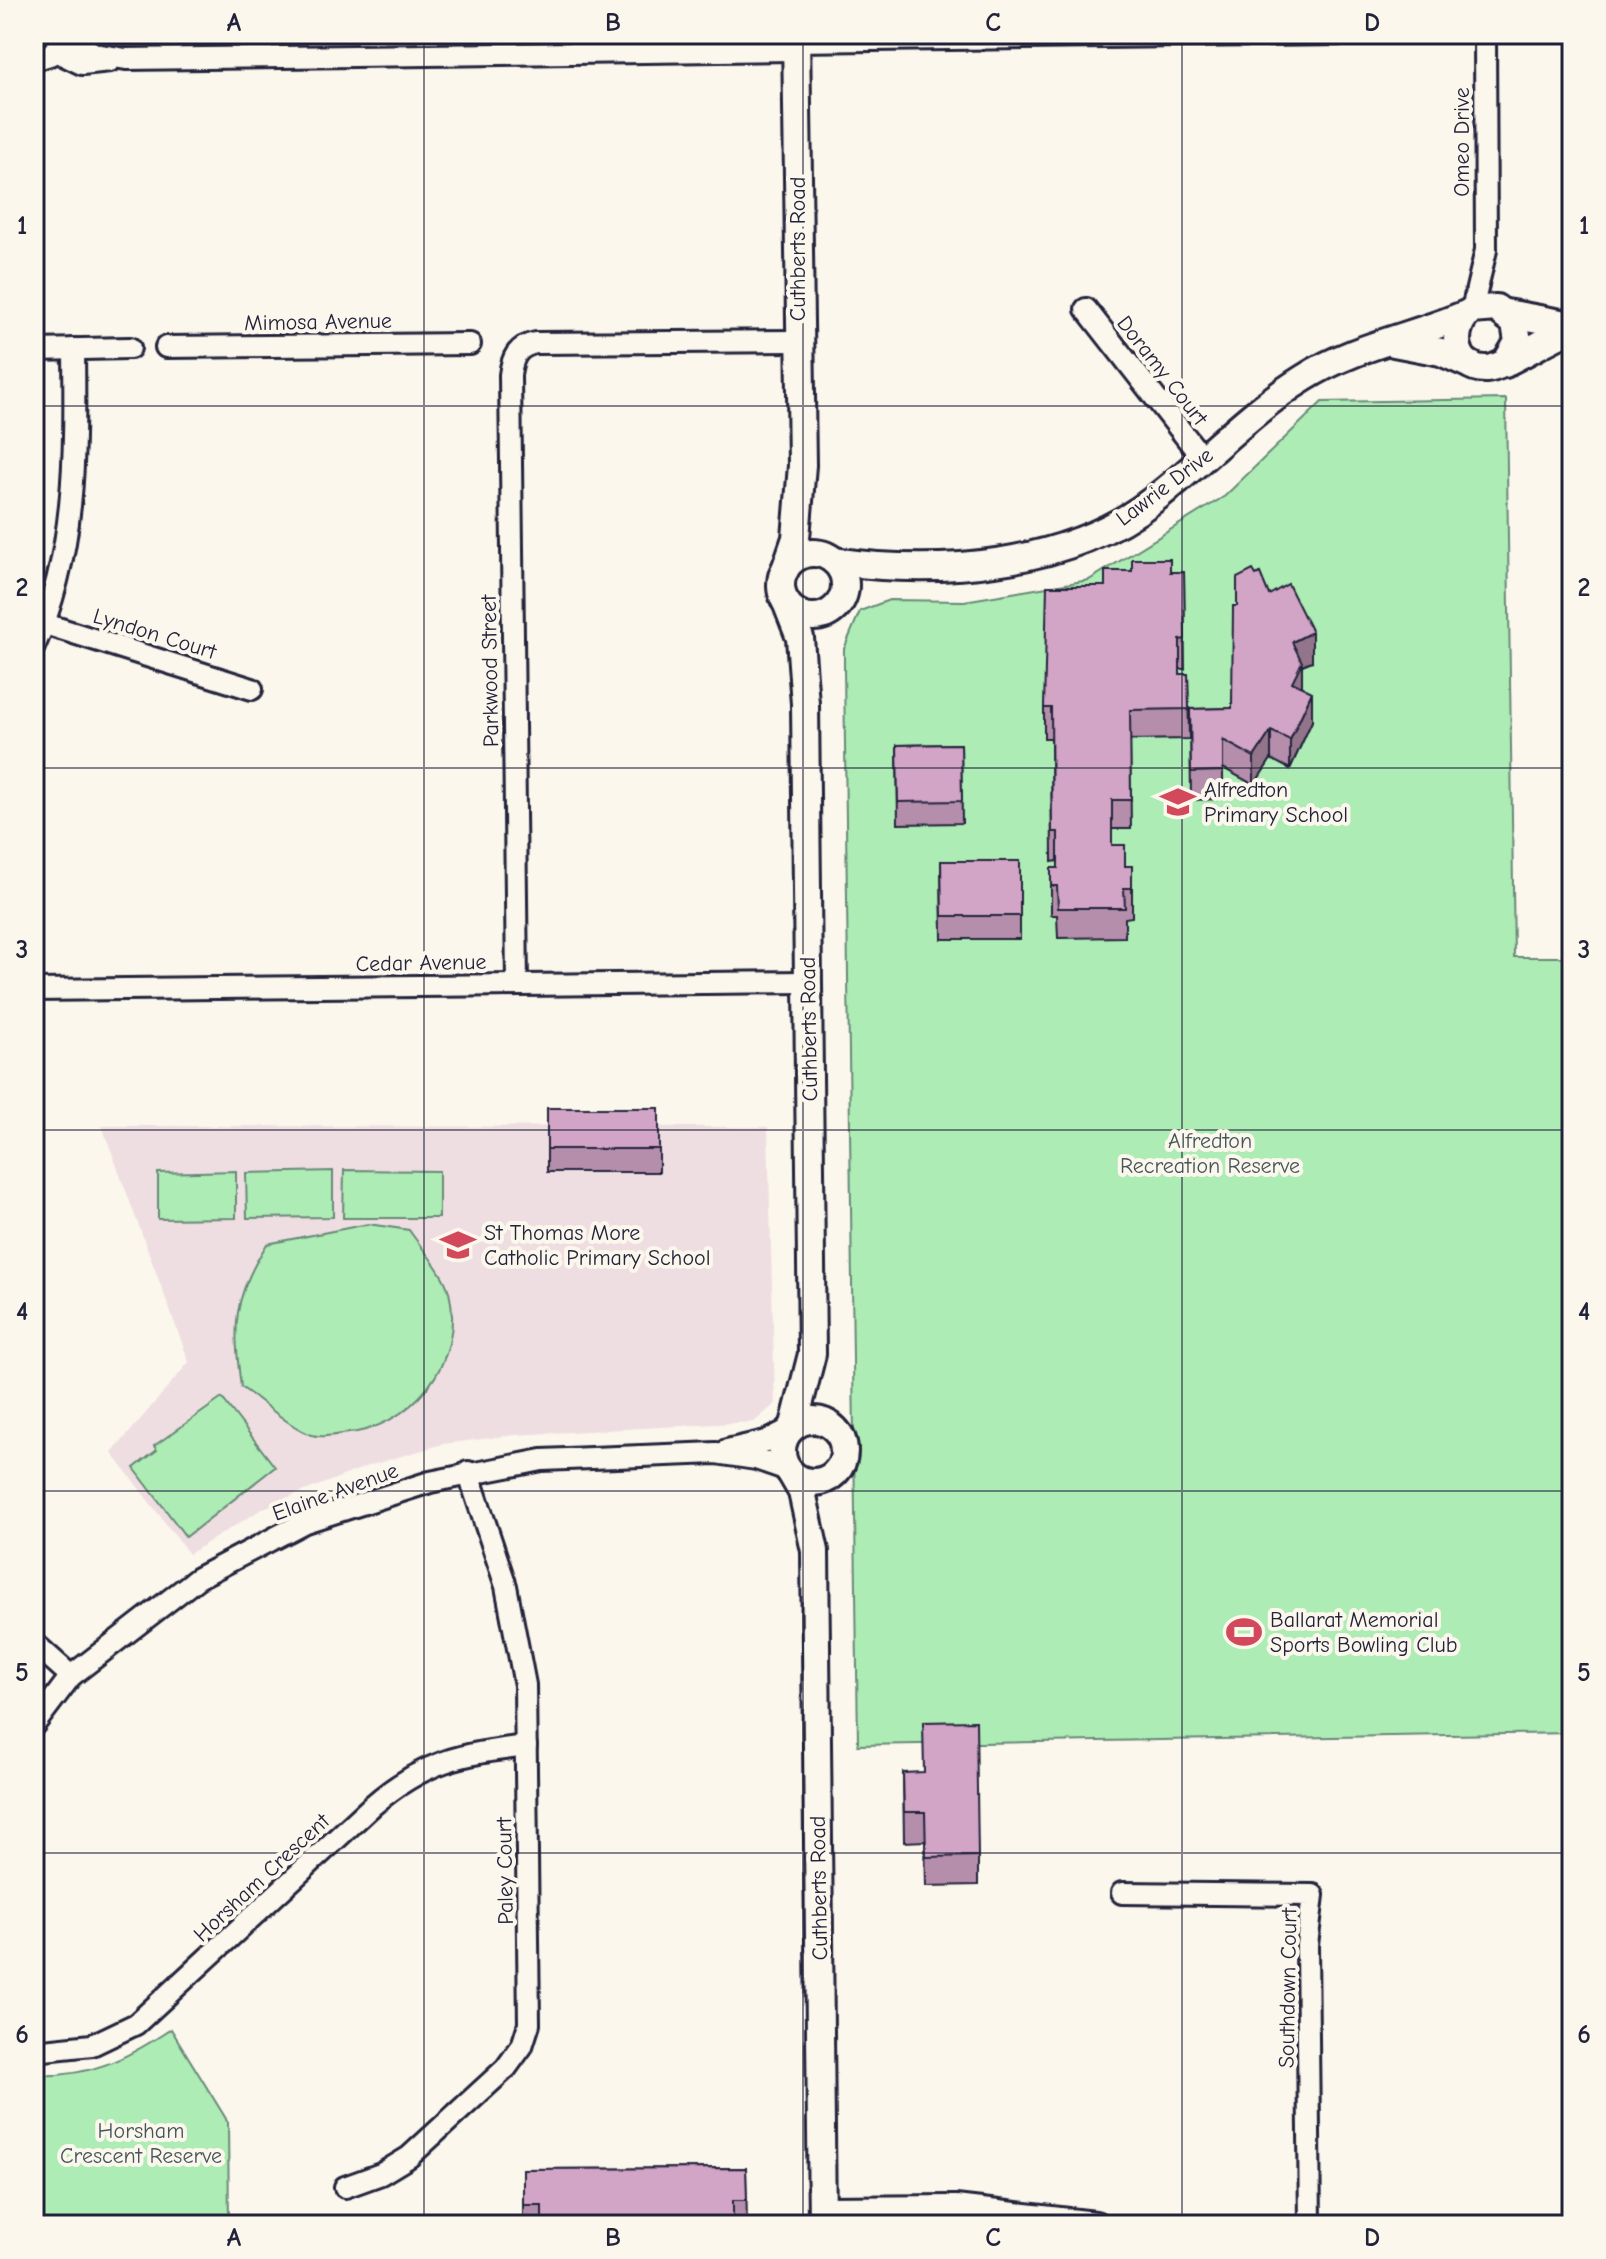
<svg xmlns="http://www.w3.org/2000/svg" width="1606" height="2259" viewBox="0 0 1606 2259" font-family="'Comic Neue',sans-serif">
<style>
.built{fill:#efdee1}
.green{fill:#adedb5;stroke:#688878;stroke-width:2}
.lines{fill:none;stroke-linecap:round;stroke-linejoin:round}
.minor-casing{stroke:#22223b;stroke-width:26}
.tertiary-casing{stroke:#22223b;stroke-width:32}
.minor{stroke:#fbf7ec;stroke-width:20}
.tertiary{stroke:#fbf7ec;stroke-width:26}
.wall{fill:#b58eab;stroke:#22223b;stroke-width:2}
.shaded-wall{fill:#93748b;stroke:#22223b;stroke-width:2}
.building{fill:#d2a5c7;stroke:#22223b;stroke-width:2}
.grid{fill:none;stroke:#22223b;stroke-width:2;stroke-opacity:0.55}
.labels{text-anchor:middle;stroke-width:8;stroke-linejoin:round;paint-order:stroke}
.street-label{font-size:22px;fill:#22223b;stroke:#fbf7ec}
.poi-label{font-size:22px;fill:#22223b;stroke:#fbf7ec;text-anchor:start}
.park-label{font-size:22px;fill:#45555a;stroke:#fbf7ec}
.neatline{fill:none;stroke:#22223b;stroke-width:3}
.grid-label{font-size:26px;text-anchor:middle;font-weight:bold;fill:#22223b}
</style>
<rect width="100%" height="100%" fill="#fbf7ec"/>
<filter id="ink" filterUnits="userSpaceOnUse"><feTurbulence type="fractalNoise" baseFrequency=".0125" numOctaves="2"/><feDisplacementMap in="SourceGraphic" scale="16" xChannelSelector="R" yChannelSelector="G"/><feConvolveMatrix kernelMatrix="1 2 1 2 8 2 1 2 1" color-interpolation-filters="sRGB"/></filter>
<g filter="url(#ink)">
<path class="built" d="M102,1126L768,1127L775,1404L754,1422L515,1435L443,1444L368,1466L292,1496L262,1509L189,1554L112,1453L189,1362Z"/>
<g class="green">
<path d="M1506,399L1514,957H1572V1733L858,1745L844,668V649L860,611L889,600L964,601L1089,580L1225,496L1322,402Z"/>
<path d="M344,1170L439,1171V1218H343Z"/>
<path d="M236,1171V1218L158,1219V1173Z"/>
<path d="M333,1171V1217L247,1218L246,1173Z"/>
<path d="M368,1224L409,1230C421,1248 444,1272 449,1292C466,1362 411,1429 342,1434C334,1435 320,1438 312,1435C291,1428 260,1400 241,1387C233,1325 232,1299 267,1244Z"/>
<path d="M222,1398L275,1467L186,1537L134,1468L157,1450L154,1446Z"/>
<path d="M171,2029L228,2122L229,2225H34V2075C89,2078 126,2059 171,2029Z"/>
</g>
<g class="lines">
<g class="minor-casing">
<g id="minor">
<path d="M65,35L95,54L126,59L796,50"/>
<path d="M796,41L1345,34"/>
<path d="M55,51L82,64L110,61"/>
<path d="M34,60L50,55L63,41"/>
<path d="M1086,309L1203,459"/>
<path d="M1472,310L1486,250L1485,34"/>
<path d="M166,347L470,344"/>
<path d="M34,350L130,348"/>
<path d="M45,624L252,689"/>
<path d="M34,647C77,553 75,450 74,349"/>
<path d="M517,985L510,375C512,358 517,346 536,343L798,341"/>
<path d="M34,990L808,982"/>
<path d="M727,1450L766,1441L790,1429"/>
<path d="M34,1643L71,1676"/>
<path d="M34,1725L71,1676L198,1578L305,1522L430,1482L542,1460L716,1453L756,1459L788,1470"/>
<path d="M1122,1893L1313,1895L1307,1945L1310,2225"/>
<path d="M34,2051L92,2045L136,2024L373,1805C424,1761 461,1754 526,1746"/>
<path d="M345,2187L381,2174L409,2157L506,2068L522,2046L529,2024L525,1685L506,1586L468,1472"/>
</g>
</g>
<g class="tertiary-casing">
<g id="tertiary">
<path d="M1506,313L1572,325"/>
<path d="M1394,343L1441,352L1471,365"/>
<path d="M1505,364L1518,342L1515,323L1496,308L1472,310C1448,327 1453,370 1487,369C1500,369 1552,336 1572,329"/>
<circle cx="813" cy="585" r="32"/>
<path d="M834,561C938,576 1068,567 1153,500C1204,461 1249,412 1304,378C1354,346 1412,337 1466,314"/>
<path d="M785,570L796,538L802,465L796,34"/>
<path d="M786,602L800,638L805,704L812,1354L794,1425"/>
<circle cx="813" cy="1451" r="31"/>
<path d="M791,1473L802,1492L815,1551L822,2225"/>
<path d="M822,2210L955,2209L1095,2225"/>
</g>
</g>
<use href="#minor" class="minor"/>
<use href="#tertiary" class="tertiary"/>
</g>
<g class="wall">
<path d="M1170,572H1184L1185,669H1180V674H1188L1189,739L1130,740L1131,829H1112V845L1125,866H1132V917L1125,918V937L1058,938L1057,915H1051V868H1058V861L1052,862L1051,738H1044V708L1105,586Z"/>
<path d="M1256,575L1312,661L1302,665V687L1312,721L1290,769L1271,759L1254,785L1223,768V799L1191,800L1190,709L1232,708L1237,606Z"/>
<path d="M961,744L962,823L898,824L897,745Z"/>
<path d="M941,861H1020V939H942Z"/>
<rect x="547" y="1108" width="112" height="64"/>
<path d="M903,1773L978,1856V1885L926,1886L925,1841L904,1842Z"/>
<path d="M746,2168L747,2225H523V2169Z"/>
</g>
<g class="shaded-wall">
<path d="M1312,632V661L1302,665V690L1292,682V642Z"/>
<path d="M1312,692V721L1290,769V740Z"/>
<path d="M1271,731V759L1254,785V757Z"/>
</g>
<g class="building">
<rect x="34" y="390" width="1" height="20"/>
<path d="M1132,559H1170V572H1184L1185,639L1180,640V674H1188L1189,709L1130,710L1131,800H1112V845H1125V866H1132V888H1124L1125,908H1058L1057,886H1051V868H1058V832H1052L1051,708H1044L1047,586H1105V571H1132Z"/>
<path d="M1253,570L1256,575L1260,573L1269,595L1288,584L1312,632L1292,642L1302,662L1292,682L1312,692L1290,740L1271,731L1254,757L1223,740V771L1191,772L1190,709L1232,708L1233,606H1237V578Z"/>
<path d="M961,744L962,801L898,802L897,745Z"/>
<path d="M941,861H1020V916H942Z"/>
<rect x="547" y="1108" width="112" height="41"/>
<path d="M976,1721L978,1856L926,1857L925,1812H904L903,1773L924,1772L923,1722Z"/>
<path d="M746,2168L747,2200H733V2225H542V2205H523V2169Z"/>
</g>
</g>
<path class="grid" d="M424,34V2225M803,34V2225M1182,34V2225M34,406H1572M34,768H1572M34,1130H1572M34,1491H1572M34,1853H1572"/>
<defs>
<g id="school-bare" transform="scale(2.76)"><path d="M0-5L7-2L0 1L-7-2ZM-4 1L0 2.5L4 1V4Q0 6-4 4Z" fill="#d1495b" stroke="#fbf7ec" stroke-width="2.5" paint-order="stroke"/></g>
<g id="stadium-bare" transform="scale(2.76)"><path d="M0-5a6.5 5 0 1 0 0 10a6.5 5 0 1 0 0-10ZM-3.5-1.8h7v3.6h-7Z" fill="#d1495b" stroke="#fbf7ec" stroke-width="2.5" paint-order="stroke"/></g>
</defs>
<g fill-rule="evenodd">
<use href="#school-bare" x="1178" y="802"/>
<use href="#school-bare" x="458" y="1245"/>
<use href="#stadium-bare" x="1244" y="1632"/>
</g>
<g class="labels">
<g class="street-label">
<text transform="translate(1461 142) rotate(-90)" y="8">Omeo Drive</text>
<text transform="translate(797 249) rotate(-90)" y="8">Cuthberts Road</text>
<text transform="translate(318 321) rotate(-1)" y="8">Mimosa Avenue</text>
<text transform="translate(1163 370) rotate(52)" y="8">Doramy Court</text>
<text transform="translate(1164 486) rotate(-37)" y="8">Lawrie Drive</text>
<text transform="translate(155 633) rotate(17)" y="8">Lyndon Court</text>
<text transform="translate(489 671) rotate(-91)" y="8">Parkwood Street</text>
<text transform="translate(421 962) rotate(-1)" y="8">Cedar Avenue</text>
<text transform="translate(808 1029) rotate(-91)" y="8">Cuthberts Road</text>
<text transform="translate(335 1491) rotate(-20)" y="8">Elaine Avenue</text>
<text transform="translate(504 1871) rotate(-91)" y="8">Paley Court</text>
<text transform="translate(261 1877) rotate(-43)" y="8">Horsham Crescent</text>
<text transform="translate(818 1888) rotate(-91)" y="8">Cuthberts Road</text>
<text transform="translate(1287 1988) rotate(-89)" y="8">Southdown Court</text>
</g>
<g class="poi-label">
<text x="1204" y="797">Alfredton<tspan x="1204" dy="25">Primary School</tspan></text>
<text x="484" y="1240">St Thomas More<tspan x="484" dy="25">Catholic Primary School</tspan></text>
<text x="1270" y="1627">Ballarat Memorial<tspan x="1270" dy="25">Sports Bowling Club</tspan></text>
</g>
<g class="park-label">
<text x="1210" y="1148">Alfredton<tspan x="1210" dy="25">Recreation Reserve</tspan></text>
<text x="141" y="2138">Horsham<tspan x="141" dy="25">Crescent Reserve</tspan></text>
</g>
</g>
<rect width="1606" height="2259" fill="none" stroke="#fbf7ec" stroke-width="88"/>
<rect x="44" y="44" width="1518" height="2171" class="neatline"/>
<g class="grid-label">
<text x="234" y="31">A</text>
<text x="613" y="31">B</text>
<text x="993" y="31">C</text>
<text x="1372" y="31">D</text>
<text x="22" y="234">1</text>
<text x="1584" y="234">1</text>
<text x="22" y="596">2</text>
<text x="1584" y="596">2</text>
<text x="22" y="958">3</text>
<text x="1584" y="958">3</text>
<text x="22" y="1320">4</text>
<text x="1584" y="1320">4</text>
<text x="22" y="1681">5</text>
<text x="1584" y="1681">5</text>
<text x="22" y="2043">6</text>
<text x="1584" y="2043">6</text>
<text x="234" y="2246">A</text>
<text x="613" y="2246">B</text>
<text x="993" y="2246">C</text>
<text x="1372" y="2246">D</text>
</g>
</svg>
